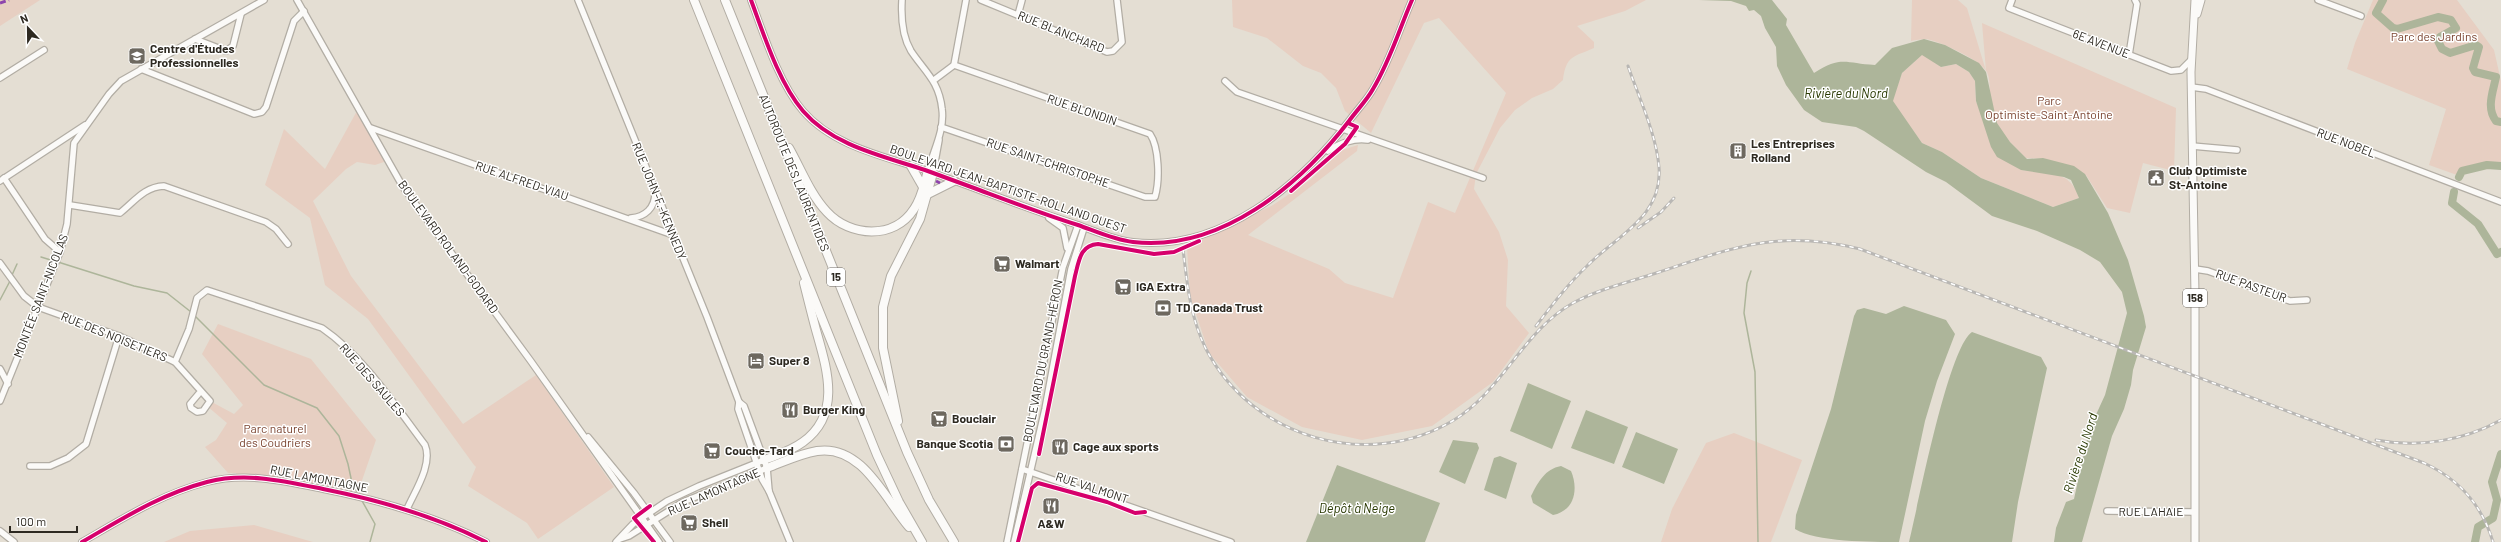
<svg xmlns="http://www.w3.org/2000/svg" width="2501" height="542" viewBox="0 0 2501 542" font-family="Barlow,sans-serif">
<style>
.green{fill:#e7cfc2}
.water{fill:#adb59a;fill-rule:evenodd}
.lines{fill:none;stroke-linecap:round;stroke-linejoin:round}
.stream{stroke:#adb59a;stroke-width:1.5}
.river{stroke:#adb59a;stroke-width:8}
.minor-casing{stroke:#b2ada4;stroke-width:8}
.major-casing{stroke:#b2ada4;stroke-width:9}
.highway-casing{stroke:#b2ada4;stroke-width:10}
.minor{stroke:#fbfaf8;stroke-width:5.5}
.major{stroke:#fbfaf8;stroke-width:7}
.highway{stroke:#fbfaf8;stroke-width:8}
.rail-casing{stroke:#b9b7b4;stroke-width:3}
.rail{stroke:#fff;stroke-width:1.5;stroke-dasharray:4.5;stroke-linecap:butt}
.quiet{stroke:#8e44ad;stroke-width:3;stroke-dasharray:6 3;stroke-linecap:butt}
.cycleway-casing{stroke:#fff;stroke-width:6}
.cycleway{stroke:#d6006c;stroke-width:4}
.labels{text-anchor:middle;stroke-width:3;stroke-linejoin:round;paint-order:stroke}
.shield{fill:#fff;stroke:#6c6964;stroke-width:1}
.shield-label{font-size:11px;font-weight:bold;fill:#2d2921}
.street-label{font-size:12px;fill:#2d2921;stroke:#fff}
.park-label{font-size:12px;fill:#7a432f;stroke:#fff}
.poi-label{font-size:12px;font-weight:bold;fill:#2d2921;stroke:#fff;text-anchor:start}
.water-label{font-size:13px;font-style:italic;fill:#283800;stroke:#fff}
</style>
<rect width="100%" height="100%" fill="#e4ded3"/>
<g class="green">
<path d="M0,0H40L0,26Z"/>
<path d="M1232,0H1646L1625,11L1577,26L1594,42V48C1574,57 1566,55 1563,80L1553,89L1532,98L1515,110L1500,128L1476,174L1474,189L1499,232L1508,260L1506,306L1529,333L1493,382L1432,426L1362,440L1302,427L1247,397L1209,353L1190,296L1187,247L1273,205L1310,180L1342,150L1358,145L1357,151L1248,235L1329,269L1345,283L1393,298L1428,202L1455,213L1506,93L1439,18L1424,23L1371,133L1345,111L1336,88L1321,73L1303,66L1267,38L1233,27Z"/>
<path d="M1912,0H1958L1967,8L1986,71L1982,23L2176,108L2174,171L2143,163L2130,213L2107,208L2086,175L2043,159L2026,158C2012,145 1997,130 1992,111C1988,99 1992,83 1987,72C1981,60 1939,41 1926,39C1921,39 1915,40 1911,41Z"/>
<path d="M2373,0H2457L2494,50L2501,81V164L2491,166L2484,163L2457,175L2429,165L2446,109L2347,69L2355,43Z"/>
<path d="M1923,54L1941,67L1956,64L1969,72L1975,81L1976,102L2021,170C2047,174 2070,169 2079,198L2053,207L1981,178L1942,152L1922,143L1892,101L1902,73Z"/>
<path d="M358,109L387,161L375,165L357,162L346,169L313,201L351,276L463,424L536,375L614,487L538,539L527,523L468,486L476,467L474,465L368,319L325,285L310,218L265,185L284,129L325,169Z"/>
<path d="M218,324L311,359L376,440L359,489L352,488V495L268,477L237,478L236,473H228L205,447L216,440L227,423L207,406L210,401L234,414L243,405L202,354Z"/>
<path d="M1734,433L1802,460L1771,542H1661L1672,509L1706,443Z"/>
<path d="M254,525L313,542H164L190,531Z"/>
</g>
<g class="water">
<path d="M1699,0H1772L1787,19L1786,25L1814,73C1842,55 1846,64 1875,65L1892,48L1924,39L1945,45L1979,63L1986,72L1997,123L2010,142L2027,159L2043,158L2074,166L2085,174L2108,213L2128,260L2144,316L2146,327L2133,370L2131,385L2124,409L2112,436L2082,542H2054L2056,528L2066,502L2074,499L2089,430L2105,395L2127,313L2122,292L2100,262L2080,250L2037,231L1992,216L1946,182L1926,172L1864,131L1856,127L1822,122L1804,110L1786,85L1777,66L1776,47L1765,28L1761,16L1754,10L1749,11L1746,6L1731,1ZM1922,55L1941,67L1956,64L1969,72L1975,81L1976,101L1991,147L1997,157L2021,170L2064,177L2071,180L2079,198L2053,207L1981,178L1942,152L1922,143L1893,101L1902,73Z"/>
<path d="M1904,306L1946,320L1955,334L1937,381L1925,421L1899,542C1872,542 1815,542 1795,529L1796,515L1831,409L1854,316L1857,310L1864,308L1886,314Z"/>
<path d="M1972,332L2041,357L2047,368L2018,502L2012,542H1909C1918,506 1948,348 1972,332Z"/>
<path d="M1528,383L1571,401L1552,449L1510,431Z"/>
<path d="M1586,410L1628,427L1614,464L1571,448Z"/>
<path d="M1636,432L1678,449L1664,484L1622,467Z"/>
<path d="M1453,440L1477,443L1479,448L1465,484L1439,472Z"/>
<path d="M1500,456L1517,463L1506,499L1484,490L1494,458Z"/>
<path d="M1337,465L1440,503L1425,542H1306Z"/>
<path d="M1561,466L1571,471C1579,490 1574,511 1553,515L1533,503L1531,496C1538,482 1545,469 1561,466Z"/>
</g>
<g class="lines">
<g class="stream">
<path d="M41,257L54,261"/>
<path d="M58,262L134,286L167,293L191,312"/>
<path d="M1751,271L1747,283L1744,313L1755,372L1758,542"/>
<path d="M12,275L17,264"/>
<path d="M0,300L10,281"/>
<path d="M194,315L264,385L317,408L339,436L348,464L352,483L358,494"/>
<path d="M361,499L375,524L370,542"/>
</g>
<g class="river">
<path d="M2383,0L2376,13L2393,28L2397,29L2438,17L2451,20L2456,28L2440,37L2438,41L2442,49L2450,53L2476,45L2479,47L2473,68L2475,72L2496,77C2493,92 2486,108 2496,121L2501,122"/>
<path d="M2459,177L2462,171L2487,165L2501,166"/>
<path d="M2454,192L2452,203L2478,224L2497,254L2501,252"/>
<path d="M2475,542L2478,527L2493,518L2497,500L2492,482L2501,454"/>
</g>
<g class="minor-casing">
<g id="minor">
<path d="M297,0L403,187L530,360L659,542"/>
<path d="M578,0L707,317L739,402L744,406L767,468L769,491"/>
<path d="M751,0C764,35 779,83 803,111C833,146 883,156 925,170C941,176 958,182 974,188C1009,201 1043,214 1078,225C1095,231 1114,240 1133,242C1220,252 1299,186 1349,121C1357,110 1367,100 1373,89C1390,61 1399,30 1412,0"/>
<path d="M902,0C901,17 902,36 911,51C925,72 939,81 942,109C945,130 933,151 928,171"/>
<path d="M981,0L1107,52L1113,51L1122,42L1117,0"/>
<path d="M2012,0L2009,8L2171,71L2181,70L2191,60"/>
<path d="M2318,0L2361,16"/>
<path d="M1018,15L1022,0"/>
<path d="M195,39L226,51L233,46L241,14"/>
<path d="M2129,55L2137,4L2135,0"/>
<path d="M141,69L254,114L262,112L266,107L294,21L304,11"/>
<path d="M0,78L44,50"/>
<path d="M934,80L954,65L966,0"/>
<path d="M1225,81L1237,92L1483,178"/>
<path d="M2191,87L2206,89L2501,202"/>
<path d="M941,127L1145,197H1155C1160,180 1159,147 1150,134L954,65"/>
<path d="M371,128L673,235"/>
<path d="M2192,146L2237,150"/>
<path d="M1328,151C1341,143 1353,138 1368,140"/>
<path d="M933,173L939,140"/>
<path d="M4,178L45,239L60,252"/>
<path d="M0,181L85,125"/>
<path d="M70,205L120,213C135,201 144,187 164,186L266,222L276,229L288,244"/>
<path d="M631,218C645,217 655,208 655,193"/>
<path d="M1049,218L1063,228L1067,248"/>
<path d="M0,263L24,296L38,307L119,336L175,362L210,401L203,411L197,412L191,408L190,404L201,391"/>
<path d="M2195,269L2208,271L2290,301L2307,300"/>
<path d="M175,362L189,329L197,298L207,290L322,328C364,357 394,404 425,445C433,464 415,491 407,509"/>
<path d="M0,369L8,384"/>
<path d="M0,401L60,252L67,224L74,143L109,94L121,81L264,0"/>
<path d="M739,402L738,409L762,479L769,491L790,542"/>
<path d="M588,437L634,493L670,542"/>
<path d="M30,466H50L68,458L86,444L119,336"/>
<path d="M1022,469L1231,542"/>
<path d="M2107,511L2195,512"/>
<path d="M0,531L14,542"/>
<path d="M620,539L629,536L683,502L767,468"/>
<path d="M82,542C122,519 161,494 207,482C246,472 284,481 323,489C379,500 435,516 486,542"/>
<path d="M616,542L633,524L667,501L699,486L764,460"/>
<path d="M1007,542L1063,267L1078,225"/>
<path d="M1014,542L1045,409L1071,269L1084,228"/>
</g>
</g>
<g class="major-casing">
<g id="major">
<path d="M2195,0L2191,72L2195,295V542"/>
<path d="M2197,14L2201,0"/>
</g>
</g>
<g class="highway-casing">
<g id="highway">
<path d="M694,0L877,455L899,502L922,542"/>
<path d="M725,0L907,452L929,500L954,542"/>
<path d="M789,148C801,169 810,194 827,212C850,237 894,240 914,209C922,198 924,184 928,171"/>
<path d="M911,166L923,187"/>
<path d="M928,194L954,181"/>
<path d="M898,421L883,348V307L891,276L920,219L933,173"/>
<path d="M764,460C777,455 791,451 803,442C842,414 827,369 816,330C812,315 808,299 804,283"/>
<path d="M767,468C783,462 799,454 817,451C862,444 885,499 909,527"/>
</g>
</g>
<use href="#minor" class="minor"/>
<use href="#major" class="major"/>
<use href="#highway" class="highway"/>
<g class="rail-casing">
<g id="rail">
<path d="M1638,228L1661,212L1674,198"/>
<path d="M1183,249C1187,283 1190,317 1206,349C1252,438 1368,472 1454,420C1503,390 1523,331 1573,303C1597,290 1625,283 1650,275C1730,249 1775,228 1860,249L2424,463C2459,479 2482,505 2493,542"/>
<path d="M1536,326C1552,305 1568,284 1587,266C1616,236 1663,217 1659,167C1656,133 1639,98 1628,66"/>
<path d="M2376,440C2418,448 2463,441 2501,420"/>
</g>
</g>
<use href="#rail" class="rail"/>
<g class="quiet">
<path d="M0,3L9,0"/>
<path d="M936,181L940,183"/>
</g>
<g class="cycleway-casing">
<g id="cycleway">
<path d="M751,0C764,35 779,83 803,111C833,146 883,156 925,170C941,176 958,182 974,188C1009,201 1043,214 1078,225C1095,231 1114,240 1133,242C1220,252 1299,186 1349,121C1357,110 1367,100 1373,89C1390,61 1399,30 1412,0"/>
<path d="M1291,191L1345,144L1357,127L1348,123"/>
<path d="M1039,454L1075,276C1079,261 1080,245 1098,244L1154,254L1174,252L1199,241"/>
<path d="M650,506L634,518L654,542"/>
<path d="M82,542C122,519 161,494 207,482C246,472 284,481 323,489C379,500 435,516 486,542"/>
<path d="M1018,542L1032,488L1038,483L1107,502L1135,513L1145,512"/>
</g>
</g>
<use href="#cycleway" class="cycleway"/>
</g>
<defs>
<g id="university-square" transform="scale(0.9)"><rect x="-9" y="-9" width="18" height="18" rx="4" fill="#6d685f" stroke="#fff"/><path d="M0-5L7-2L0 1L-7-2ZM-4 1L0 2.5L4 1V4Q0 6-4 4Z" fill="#fff"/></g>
<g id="building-square" transform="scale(0.9)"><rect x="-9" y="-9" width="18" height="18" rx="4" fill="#6d685f" stroke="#fff"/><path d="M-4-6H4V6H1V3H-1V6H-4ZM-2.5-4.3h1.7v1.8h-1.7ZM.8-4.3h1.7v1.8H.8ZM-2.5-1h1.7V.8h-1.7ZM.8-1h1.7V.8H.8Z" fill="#fff"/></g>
<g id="civic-square" transform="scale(0.9)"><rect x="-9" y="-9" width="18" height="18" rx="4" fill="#6d685f" stroke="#fff"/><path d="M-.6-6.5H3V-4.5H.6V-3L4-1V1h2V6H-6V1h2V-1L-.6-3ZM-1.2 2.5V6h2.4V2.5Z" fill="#fff"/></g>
<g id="supermarket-square" transform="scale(0.9)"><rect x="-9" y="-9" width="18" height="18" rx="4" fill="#6d685f" stroke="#fff"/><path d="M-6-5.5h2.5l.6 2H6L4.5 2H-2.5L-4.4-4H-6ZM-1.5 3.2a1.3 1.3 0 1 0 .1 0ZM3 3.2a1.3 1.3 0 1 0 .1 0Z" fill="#fff"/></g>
<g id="bank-square" transform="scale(0.9)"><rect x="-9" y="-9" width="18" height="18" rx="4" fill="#6d685f" stroke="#fff"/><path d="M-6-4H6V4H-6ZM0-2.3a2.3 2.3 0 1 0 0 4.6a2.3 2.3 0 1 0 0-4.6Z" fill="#fff"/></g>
<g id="hotel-square" transform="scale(0.9)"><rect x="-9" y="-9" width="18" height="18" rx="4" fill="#6d685f" stroke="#fff"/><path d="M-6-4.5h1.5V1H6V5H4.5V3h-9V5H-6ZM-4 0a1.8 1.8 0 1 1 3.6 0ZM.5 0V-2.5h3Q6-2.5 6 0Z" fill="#fff"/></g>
<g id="restaurant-square" transform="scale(0.9)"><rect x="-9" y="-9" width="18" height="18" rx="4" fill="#6d685f" stroke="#fff"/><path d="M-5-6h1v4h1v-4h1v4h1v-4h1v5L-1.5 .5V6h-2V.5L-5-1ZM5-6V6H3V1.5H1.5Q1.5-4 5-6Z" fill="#fff"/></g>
</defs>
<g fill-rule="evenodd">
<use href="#university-square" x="137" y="56"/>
<use href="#building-square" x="1738" y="151"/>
<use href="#civic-square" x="2156" y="178"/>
<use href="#supermarket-square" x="1002" y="264"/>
<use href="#supermarket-square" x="1123" y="287"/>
<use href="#bank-square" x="1163" y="308"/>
<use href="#hotel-square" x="756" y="361"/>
<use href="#restaurant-square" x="790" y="410"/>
<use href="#supermarket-square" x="939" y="419"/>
<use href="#bank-square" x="1006" y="444"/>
<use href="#restaurant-square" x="1060" y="447"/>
<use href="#supermarket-square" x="712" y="451"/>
<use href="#restaurant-square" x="1051" y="506"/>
<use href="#supermarket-square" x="689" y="523"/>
</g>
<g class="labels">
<g class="shield">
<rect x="827" y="268" width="18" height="18" rx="3"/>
<rect x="2183" y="289" width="24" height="18" rx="3"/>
</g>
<g class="shield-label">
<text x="836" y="281">15</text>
<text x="2195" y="302">158</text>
</g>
<g class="street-label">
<text transform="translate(1061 32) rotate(22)" y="4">RUE BLANCHARD</text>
<text transform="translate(2101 44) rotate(21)" y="4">6E AVENUE</text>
<text transform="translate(1082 110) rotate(19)" y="4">RUE BLONDIN</text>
<text transform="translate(2346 143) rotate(21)" y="4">RUE NOBEL</text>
<text transform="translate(1048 163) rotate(19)" y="4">RUE SAINT-CHRISTOPHE</text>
<text transform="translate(794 173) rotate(68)" y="4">AUTOROUTE DES LAURENTIDES</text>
<text transform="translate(522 181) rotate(19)" y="4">RUE ALFRED-VIAU</text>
<text transform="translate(1008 189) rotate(19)" y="4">BOULEVARD JEAN-BAPTISTE-ROLLAND OUEST</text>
<text transform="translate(659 201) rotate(68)" y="4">RUE JOHN-F.-KENNEDY</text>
<text transform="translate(448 247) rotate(54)" y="4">BOULEVARD ROLAND-GODARD</text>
<text transform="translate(2251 286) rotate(20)" y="4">RUE PASTEUR</text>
<text transform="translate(41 296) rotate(-69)" y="4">MONTÉE SAINT-NICOLAS</text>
<text transform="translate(114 337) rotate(22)" y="4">RUE DES NOISETIERS</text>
<text transform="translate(1043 361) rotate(-79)" y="4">BOULEVARD DU GRAND-HÉRON</text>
<text transform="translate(372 380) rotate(49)" y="4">RUE DES SAULES</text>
<text transform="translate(319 479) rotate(11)" y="4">RUE LAMONTAGNE</text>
<text transform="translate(1092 488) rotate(18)" y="4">RUE VALMONT</text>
<text transform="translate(714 492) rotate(-24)" y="4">RUE LAMONTAGNE</text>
<text x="2151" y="516">RUE LAHAIE</text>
</g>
<g class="park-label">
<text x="2434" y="41">Parc des Jardins</text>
<text x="2049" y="105">Parc<tspan x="2049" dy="14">Optimiste-Saint-Antoine</tspan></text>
<text x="275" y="433">Parc naturel<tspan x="275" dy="14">des Coudriers</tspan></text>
</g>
<g class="poi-label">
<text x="150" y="53">Centre d'Études<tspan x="150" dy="14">Professionnelles</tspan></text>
<text x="1751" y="148">Les Entreprises<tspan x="1751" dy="14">Rolland</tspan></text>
<text x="2169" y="175">Club Optimiste<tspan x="2169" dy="14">St-Antoine</tspan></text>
<text x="1015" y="268">Walmart</text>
<text x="1136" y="291">IGA Extra</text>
<text x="1176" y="312">TD Canada Trust</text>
<text x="769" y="365">Super 8</text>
<text x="803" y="414">Burger King</text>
<text x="952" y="423">Bouclair</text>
<text x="993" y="448" text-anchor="end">Banque Scotia</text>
<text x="1073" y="451">Cage aux sports</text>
<text x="725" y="455">Couche-Tard</text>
<text x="702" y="527">Shell</text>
<text x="1051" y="528" text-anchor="middle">A&amp;W</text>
</g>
<g class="water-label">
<text x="1846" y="98">Rivière du Nord</text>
<text transform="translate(2080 453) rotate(-72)" y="5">Rivière du Nord</text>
<text x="1357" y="513">Dépôt à Neige</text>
</g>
</g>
<g transform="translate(28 28) rotate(338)" stroke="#ffffff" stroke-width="3" paint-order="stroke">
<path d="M0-3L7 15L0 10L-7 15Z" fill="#2d2921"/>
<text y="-6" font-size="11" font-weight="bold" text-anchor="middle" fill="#2d2921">N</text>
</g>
<path d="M10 526v6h67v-6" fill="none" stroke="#2d2921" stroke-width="2"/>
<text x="16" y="526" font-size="12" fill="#2d2921" stroke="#ffffff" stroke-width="3" paint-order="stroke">100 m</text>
</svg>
